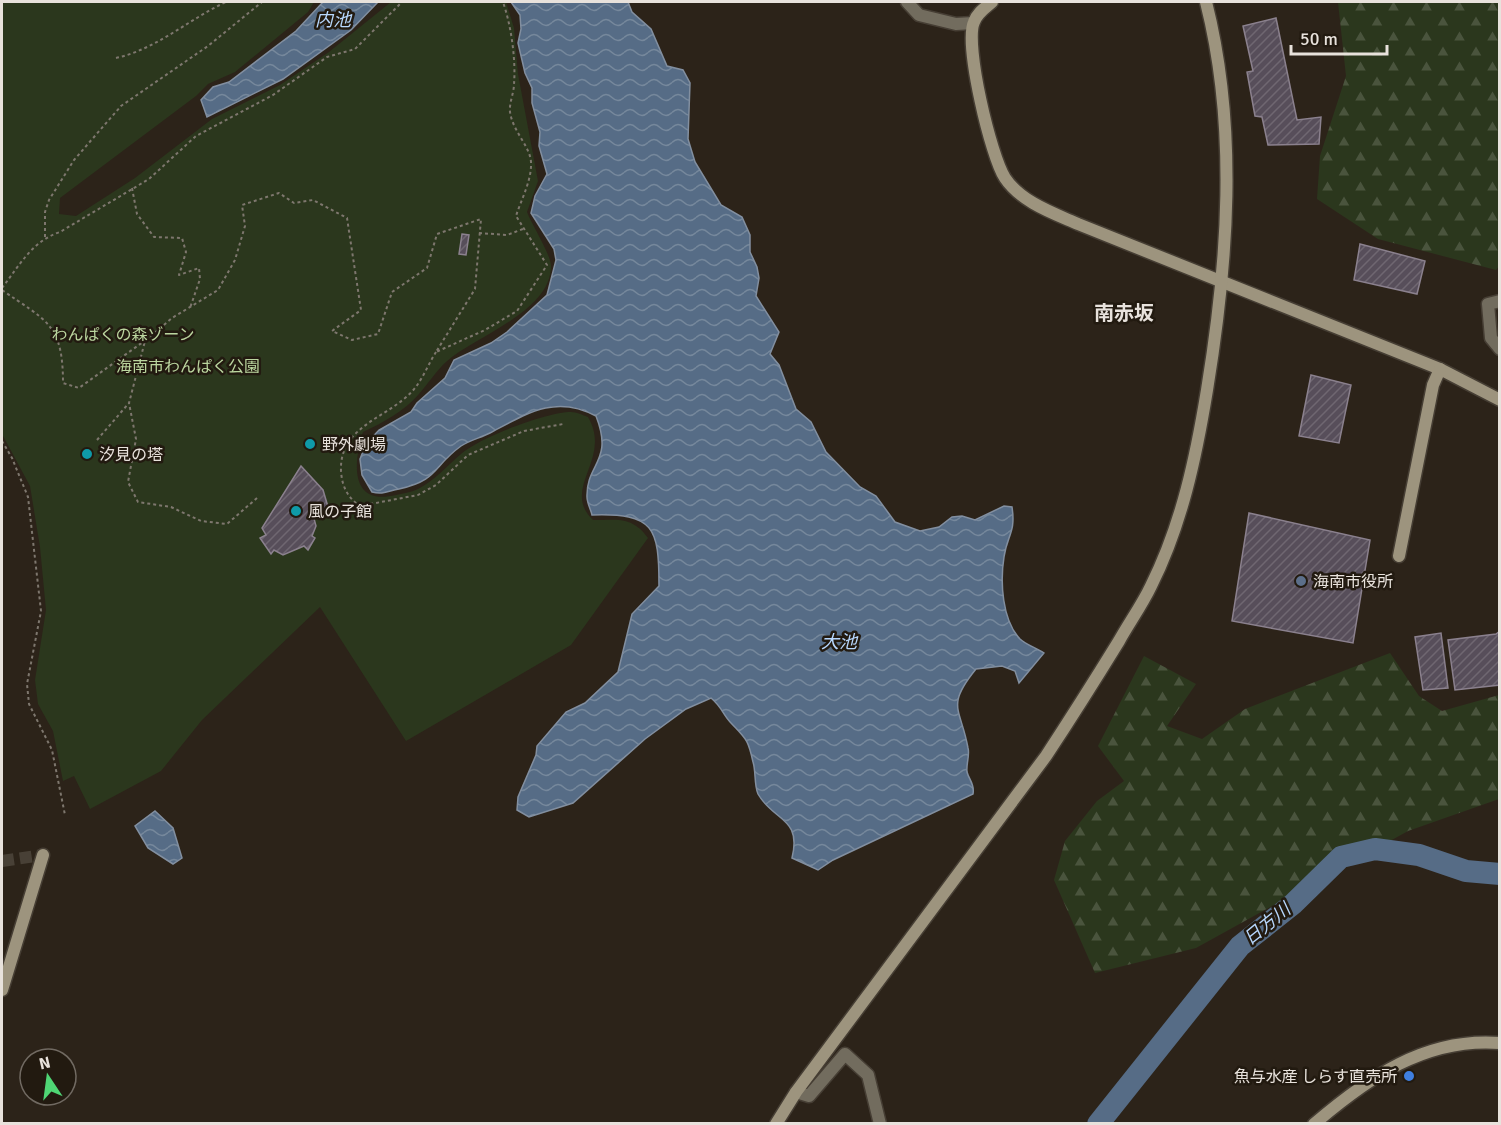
<svg xmlns="http://www.w3.org/2000/svg" width="1501" height="1125" viewBox="0 0 1501 1125" font-family="Signika,'Noto Sans JP',sans-serif">
<style>
.forest{fill:url(#forest-firs)}
.park{fill:#2b371d}
.water{fill:url(#water-waves);stroke:#828fa0;stroke-width:1.5}
.lines{fill:none;stroke-linecap:round;stroke-linejoin:round}
.river{stroke:#566c86;stroke-width:22}
.building{fill:url(#building-hatch);stroke:#8b818e;stroke-width:1.5}
.street-tunnel{stroke:#484036;stroke-width:12;stroke-dasharray:12 6;stroke-linecap:butt}
.street-casing{stroke:#463e34;stroke-width:15}
.secondary-casing{stroke:#463e34;stroke-width:15}
.path{stroke:#7e776e;stroke-width:2;stroke-dasharray:3 3;stroke-linecap:butt}
.street{stroke:#726c5e;stroke-width:12}
.secondary{stroke:#9d947e;stroke-width:12}
.culture-dot{fill:#0f9aa8;stroke:#221a10;stroke-width:2}
.service-dot{fill:#5c6f8a;stroke:#221a10;stroke-width:2}
.shop-dot{fill:#3f7fe0;stroke:#221a10;stroke-width:2}
.labels{text-anchor:middle;stroke-width:5;stroke-linejoin:round;paint-order:stroke}
.park-label{font-size:16px;fill:#bbd69f;stroke:#221a10}
.poi-label{font-size:16px;fill:#e8e2dc;stroke:#221a10;text-anchor:start}
.water-label{font-size:18px;font-style:italic;fill:#b7d7fd;stroke:#221a10}
.quarter-label{font-size:20px;font-weight:bold;fill:#e8e2dc;stroke:#221a10}
</style>
<defs>
<pattern id="forest-firs" width="22" height="20" patternUnits="userSpaceOnUse" patternTransform="scale(1.5)"><rect width="22" height="20" fill="#2b371d"/><path d="M5 1l3.5 6h-7zM16 11l3.5 6h-7z" fill="#4a543d"/></pattern>
<pattern id="water-waves" width="16" height="10" patternUnits="userSpaceOnUse" patternTransform="scale(1.5)"><rect width="16" height="10" fill="#566c86"/><path d="M0 5q4-4 8 0t8 0" fill="none" stroke="#76889c"/></pattern>
<pattern id="building-hatch" width="6" height="6" patternUnits="userSpaceOnUse" patternTransform="scale(1.5)"><rect width="6" height="6" fill="#574e5a"/><path d="M-1 1l2-2M0 6l6-6M5 7l2-2" fill="none" stroke="#6f6771"/></pattern>
</defs>
<rect width="100%" height="100%" fill="#2c2319"/>
<g class="forest">
<path d="M1338,2H1499L1500,265L1496,270L1378,239L1317,199L1320,156L1346,76Z"/>
<path d="M1390,653L1419,696L1442,711L1499,695V799L1408,831L1196,948L1095,973L1054,880L1065,841L1097,801L1124,781L1098,746L1144,656L1196,684L1167,726L1202,739L1245,709Z"/>
</g>
<path class="park" d="M2,2H314L308,12L235,72L208,84L196,96L60,198L59,214L76,216L135,178L212,119L280,85L329,52L391,2H506L514,28L518,74L538,181L527,212C532,225 551,255 551,266C551,312 475,336 446,362C436,371 428,384 419,394C403,412 384,422 363,432C353,464 350,506 396,495C404,493 412,492 418,489C435,480 447,466 461,454C479,438 546,412 571,412C576,412 583,415 588,417C613,460 560,488 593,520C618,520 632,516 648,538L571,645L406,741L320,607L202,720L161,771L90,809L74,776L63,781L53,731L38,704L35,680L46,610L40,547L30,486L2,434Z"/>
<g class="water">
<path d="M323,2H378L351,30L283,79L207,117L201,100L213,87L229,82L296,31Z"/>
<path d="M511,2H628L632,12L651,29L667,66L683,70L690,83L688,139L695,162L721,205L742,217L750,235V252L757,267L759,278L756,296L779,332L770,354L779,365L796,409L811,422L826,452L860,487L876,496L895,522L920,531L939,527L952,517L962,516L975,520L1004,506L1012,507C1016,533 1007,535 1004,557C1000,582 1002,620 1020,639C1026,645 1037,648 1044,653L1019,683L1015,671L1002,666L976,669C945,707 961,708 968,748C970,755 966,764 967,772C969,780 975,784 973,794L833,860L818,870L792,858C802,817 774,822 758,794C754,785 756,771 753,762C748,739 746,739 731,723C723,715 722,707 711,698L686,709L645,739L573,803L529,817L517,810L518,797L536,755L537,746L566,712L585,703L618,672L632,614L659,586C659,527 654,513 592,515C591,510 587,503 587,497C586,463 614,462 596,416C555,394 526,414 490,433C480,438 470,440 461,446C432,467 439,480 399,489C388,491 383,495 372,492L362,475L360,459L366,444L379,430L411,412L417,403L445,378L454,360L491,343L507,332L547,295L556,260L554,249L531,213L535,196L547,174L539,146L540,132L532,103V88L525,73L518,43L521,29L520,15Z"/>
<path d="M155,811L173,828L182,858L173,864L148,848L135,826Z"/>
</g>
<g class="lines">
<path class="river" d="M1098,1124L1240,946L1293,904L1341,857L1375,849L1419,855L1466,871L1500,874"/>
</g>
<g class="building">
<path d="M1276,18L1297,120L1321,117L1319,144L1268,145L1262,117L1255,116L1247,72L1253,71L1243,26Z"/>
<path d="M462,234L469,235L466,255L459,254Z"/>
<path d="M1360,244L1425,261L1417,294L1354,280Z"/>
<path d="M1311,375L1351,385L1339,443L1299,436Z"/>
<path d="M88,449L92,452L86,459L82,455Z"/>
<path d="M301,466L323,490L328,507L313,515L316,526L312,536L315,538L308,550L304,546L283,555L274,550L271,554L260,538L266,535L262,528Z"/>
<path d="M1249,513L1370,540L1353,643L1232,621Z"/>
<path d="M1500,631V685L1455,690L1448,640L1496,634Z"/>
<path d="M1441,633L1448,688L1423,690L1415,637Z"/>
</g>
<g class="lines">
<path class="street-tunnel" d="M2,861L43,855"/>
<g class="street-casing">
<g id="street">
<path d="M907,2L919,15L956,24L973,23"/>
<path d="M1500,301L1488,304L1491,338L1500,349"/>
<path d="M796,1092L809,1096L845,1054L868,1075L880,1124"/>
</g>
</g>
<g class="secondary-casing">
<g id="secondary">
<path d="M992,2C985,8 977,13 974,22C964,44 991,157 1005,178C1021,202 1053,213 1078,224L1440,369L1500,400"/>
<path d="M1399,556L1433,385L1440,369"/>
<path d="M2,990L43,855"/>
<path d="M776,1124L796,1092L1046,756C1071,718 1095,680 1119,641C1129,623 1142,605 1151,586C1182,524 1196,457 1207,390C1228,262 1238,128 1206,2"/>
<path d="M1314,1124C1368,1078 1425,1037 1500,1043"/>
</g>
</g>
<g class="path">
<path d="M116,58C157,49 189,19 226,2"/>
<path d="M132,188L137,214L154,237L182,238L186,252L179,275L199,268L200,279L190,308"/>
<path d="M479,233L507,235L523,229"/>
<path d="M45,237V212L49,200L74,160L121,106L208,46L262,2"/>
<path d="M2,288C19,266 32,241 60,232L149,179L196,136L273,95L327,57L355,49L402,2"/>
<path d="M2,290C46,321 63,323 63,383L79,388L143,342"/>
<path d="M436,352C429,363 423,378 415,388C391,418 339,424 341,471C342,487 348,498 360,506L418,495L436,485L468,455L524,431L563,424"/>
<path d="M97,440L129,403"/>
<path d="M2,441L12,458L28,497L41,611L27,684L29,704L52,750L65,815"/>
<path d="M257,498L227,524L201,521L171,507L138,502L128,482L136,439L129,403L145,341L172,318L218,290L235,260L245,226L242,205L279,193L294,203L313,200L347,218L361,310L332,331L352,340L378,334L392,292L427,268L437,234L481,219L475,289L436,352L485,330L517,311L547,265L516,216C521,200 532,180 531,162C530,146 513,132 510,112C509,103 514,93 514,84C516,59 511,25 503,2"/>
</g>
<use href="#street" class="street"/>
<use href="#secondary" class="secondary"/>
</g>
<g class="culture-dot">
<circle cx="310" cy="444" r="6"/>
<circle cx="87" cy="454" r="6"/>
<circle cx="296" cy="511" r="6"/>
</g>
<circle class="service-dot" cx="1301" cy="581" r="6"/>
<circle class="shop-dot" cx="1409" cy="1076" r="6"/>
<g class="labels">
<g class="park-label">
<text x="123" y="340">わんぱくの森ゾーン</text>
<text x="188" y="372">海南市わんぱく公園</text>
</g>
<g class="poi-label">
<text x="322" y="450">野外劇場</text>
<text x="99" y="460">汐見の塔</text>
<text x="308" y="517">風の子館</text>
<text x="1313" y="587">海南市役所</text>
<text x="1397" y="1082" text-anchor="end">魚与水産 しらす直売所</text>
</g>
<g class="water-label">
<text x="333" y="26">内池</text>
<text x="839" y="648">大池</text>
<text transform="translate(1267 924) rotate(-39)" y="6">日方川</text>
</g>
<g class="quarter-label">
<text x="1124" y="320">南赤坂</text>
</g>
</g>
<rect width="1501" height="1125" fill="none" stroke="#e8e2dc" stroke-width="6"/>
<g transform="translate(48 1077) rotate(347)"><circle r="28" fill="#221a10" stroke="#716a62" stroke-width="1.5"/>
<path d="M0-4.5L10 22L0 15L-10 22Z" fill="#4fd675"/>
<text y="-9" font-size="16" font-weight="bold" text-anchor="middle" fill="#e8e2dc">N</text>
</g>
<path d="M1291 45v9h96v-9" fill="none" stroke="#e8e2dc" stroke-width="3"/>
<text x="1300" y="45" font-size="18" fill="#e8e2dc" stroke="#221a10" stroke-width="4.5" paint-order="stroke">50 m</text>
</svg>
